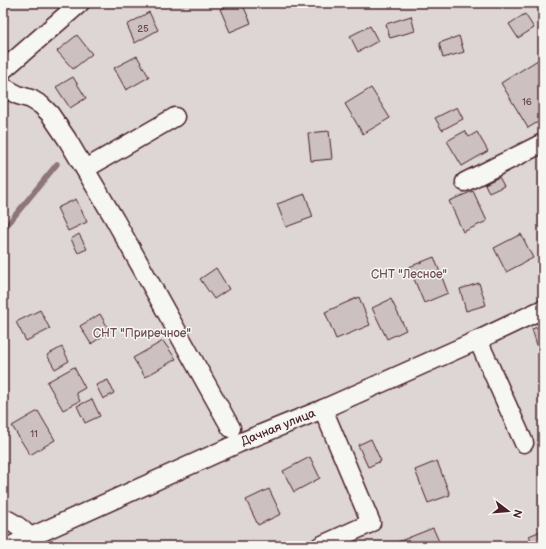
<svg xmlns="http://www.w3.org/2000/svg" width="546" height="549" viewBox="0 0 546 549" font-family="'Balsamiq Sans',sans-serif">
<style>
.green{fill:#ddd6d5;stroke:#947a80}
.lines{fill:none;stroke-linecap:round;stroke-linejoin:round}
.stream{stroke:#8e747a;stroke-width:5.5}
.building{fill:#ccc1c0;stroke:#4a1f2b}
.minor-casing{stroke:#4a1f2b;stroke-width:21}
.minor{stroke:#f6f6f2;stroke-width:18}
.labels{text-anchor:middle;stroke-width:3;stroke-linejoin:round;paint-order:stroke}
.number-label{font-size:10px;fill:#6a4850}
.park-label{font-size:12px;fill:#6f4d56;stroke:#f6f6f2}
.street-label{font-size:12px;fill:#4a1f2b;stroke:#f6f6f2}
</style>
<rect width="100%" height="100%" fill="#f6f6f2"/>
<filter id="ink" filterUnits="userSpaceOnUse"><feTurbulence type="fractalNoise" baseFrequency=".025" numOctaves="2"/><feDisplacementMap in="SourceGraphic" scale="8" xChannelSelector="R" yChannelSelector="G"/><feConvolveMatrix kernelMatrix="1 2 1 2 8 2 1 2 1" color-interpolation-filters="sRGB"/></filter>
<g filter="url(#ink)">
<rect class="green" x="3" y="3" width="540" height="543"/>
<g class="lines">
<g class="stream">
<path d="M3,230L57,164"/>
<path d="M3,530H8"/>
</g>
</g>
<g class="building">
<path d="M235,3H242L251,23L230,32L220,9Z"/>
<path d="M149,12L158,30L135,43L127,25Z"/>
<path d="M525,14L534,28L518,38L509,24Z"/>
<path d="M411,16L415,31L390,38L386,24Z"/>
<path d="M370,26L378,41L358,52L350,36Z"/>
<path d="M77,35L92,54L73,69L57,51Z"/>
<path d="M459,36L464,52L443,58L439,43Z"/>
<path d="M137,56L149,77L126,90L114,68Z"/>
<path d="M541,58L543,62V119L528,128L501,83Z"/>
<path d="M73,77L86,98L70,108L56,87Z"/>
<path d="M371,88L390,118L363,134L345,104Z"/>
<path d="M457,107L463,119L442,130L435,118Z"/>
<path d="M329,131L332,159L311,161L308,133Z"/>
<path d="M465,131L469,137L477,132L488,151L462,166L447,141Z"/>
<path d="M499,177L504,186L489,193L485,184Z"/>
<path d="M473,191L487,221L463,232L449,201Z"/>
<path d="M305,194L313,217L286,227L277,204Z"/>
<path d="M76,199L87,222L68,231L57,208Z"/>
<path d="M79,234L87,249L78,253L71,239Z"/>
<path d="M521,234L533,258L506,272L494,248Z"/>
<path d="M434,257L448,293L424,303L409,267Z"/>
<path d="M216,268L229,289L214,299L200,279Z"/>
<path d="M479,283L486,305L466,311L460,289Z"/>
<path d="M359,297L370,325L336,339L325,312Z"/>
<path d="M391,299L406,330L387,339L372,308Z"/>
<path d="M40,310L50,329L26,341L16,322Z"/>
<path d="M100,314L110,331L91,344L80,326Z"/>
<path d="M543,325V343L537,345L532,329Z"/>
<path d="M163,341L176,359L145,377L133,358Z"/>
<path d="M62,347L69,361L55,369L47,355Z"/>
<path d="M74,367L85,388L76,393L80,401L63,410L47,382Z"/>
<path d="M108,380L114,393L103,399L96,385Z"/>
<path d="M92,399L100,416L85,423L77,406Z"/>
<path d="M38,411L55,440L30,455L12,426Z"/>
<path d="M371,439L381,461L368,467L358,445Z"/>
<path d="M310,457L320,478L294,492L283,471Z"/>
<path d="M437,461L450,495L428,503L415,470Z"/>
<path d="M269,489L281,514L258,525L246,500Z"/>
<path d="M433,528L441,546H390V545Z"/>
<path d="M543,530V546H534L529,536Z"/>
</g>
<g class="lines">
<g class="minor-casing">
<g id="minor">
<path d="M3,70L80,3"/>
<path d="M3,87L18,95L31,99L41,105L50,114L67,139L115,220L231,428"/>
<path d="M85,169L175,117"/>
<path d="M465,182L543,143"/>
<path d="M478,340L524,443"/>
<path d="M3,518C16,523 28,534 36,545"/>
<path d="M13,545L239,443L323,409L478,340L543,309"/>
<path d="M320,546L371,523L323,409"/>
</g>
</g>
<use href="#minor" class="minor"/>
</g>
</g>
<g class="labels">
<g class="number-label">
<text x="143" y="32">25</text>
<text x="527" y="105">16</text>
<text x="34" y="437">11</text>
</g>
<g class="park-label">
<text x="409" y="278">СНТ "Лесное"</text>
<text x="142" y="337">СНТ "Приречное"</text>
</g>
<g class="street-label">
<text transform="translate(278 427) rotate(-22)" y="4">Дачная улица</text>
</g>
</g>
<rect width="546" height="549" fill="none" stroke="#f6f6f2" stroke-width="16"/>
<rect x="8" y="8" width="530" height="533" fill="none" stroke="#4a1f2b" stroke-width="1.5" filter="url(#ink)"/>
<g transform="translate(508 511) rotate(106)" stroke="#f6f6f2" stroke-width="3" paint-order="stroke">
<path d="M0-3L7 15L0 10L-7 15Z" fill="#4a1f2b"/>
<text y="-6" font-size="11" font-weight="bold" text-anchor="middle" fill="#4a1f2b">N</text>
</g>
</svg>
